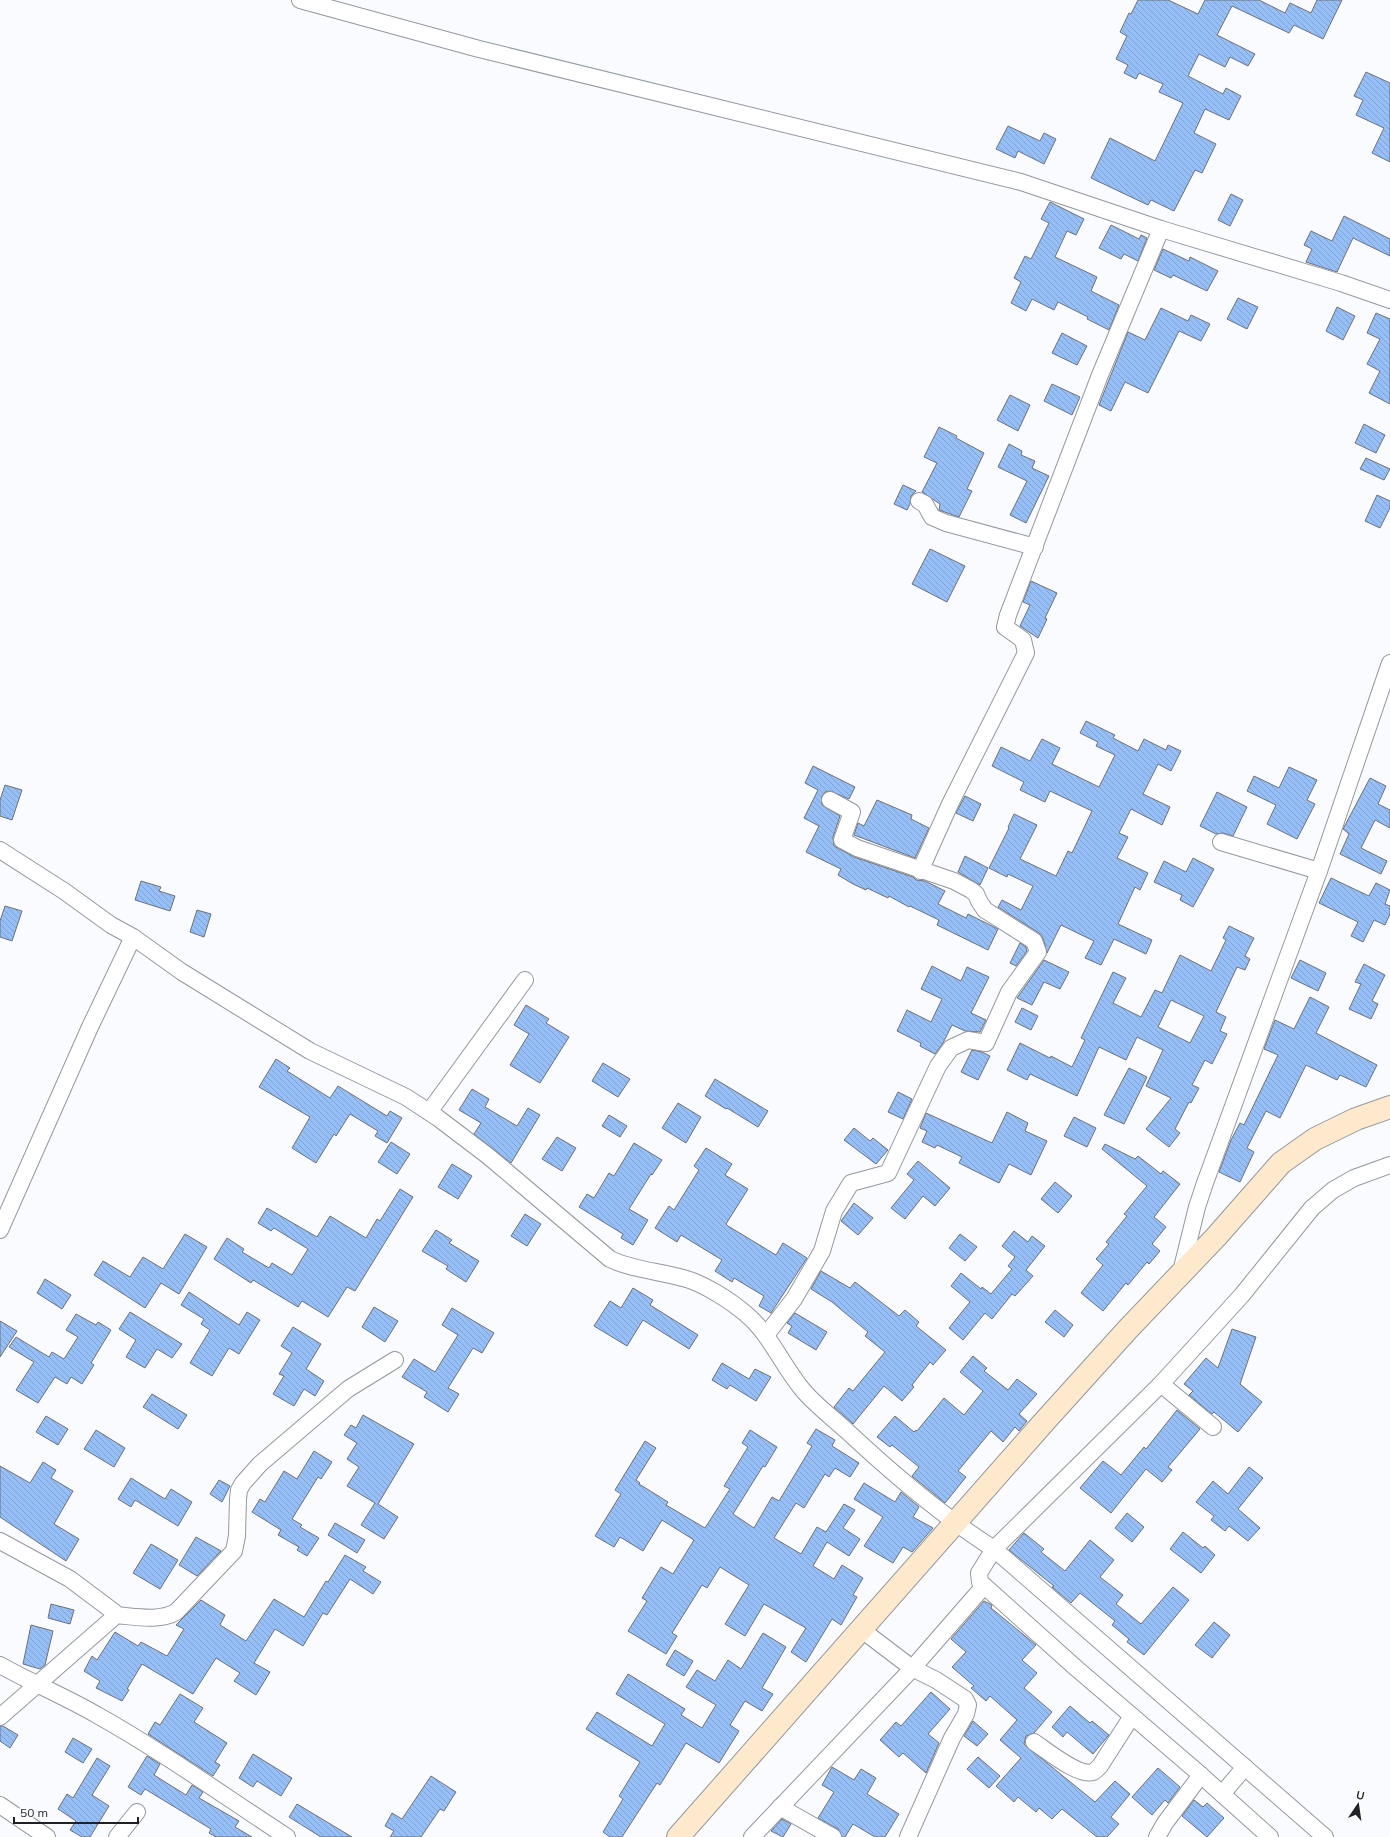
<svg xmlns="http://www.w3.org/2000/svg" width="1390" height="1837" viewBox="0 0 1390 1837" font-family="Mulish,sans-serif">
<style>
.building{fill:url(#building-back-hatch);stroke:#6c7177;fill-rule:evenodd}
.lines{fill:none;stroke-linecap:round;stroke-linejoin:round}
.minor-casing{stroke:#93989f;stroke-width:18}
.secondary-casing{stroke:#93989f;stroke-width:24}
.minor{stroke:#fff;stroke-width:16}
.secondary{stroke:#fee9cc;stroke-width:22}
</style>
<defs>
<pattern id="building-back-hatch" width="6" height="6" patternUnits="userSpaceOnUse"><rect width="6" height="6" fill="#96bef7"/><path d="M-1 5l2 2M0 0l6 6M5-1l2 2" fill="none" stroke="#81a3d4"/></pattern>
</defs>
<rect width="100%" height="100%" fill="#f9fbfe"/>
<g class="building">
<path d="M1138,0H1168L1198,14L1205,0H1259L1285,13L1290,3L1311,13L1317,0H1342L1323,39L1294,25L1289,33L1232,6L1217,35L1255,54L1248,66L1230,57L1225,67L1199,54L1188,76L1223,94L1226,88L1241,96L1229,120L1205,109L1194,133L1216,144L1202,173L1195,170L1174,211L1151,200L1148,205L1091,178L1110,138L1155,161L1183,103L1159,92L1163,84L1139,73L1136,79L1124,73L1128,65L1116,59L1127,36L1120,32L1129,13L1131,14Z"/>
<path d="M1366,72L1390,83V162L1372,153L1384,128L1356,115L1363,100L1354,96Z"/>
<path d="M1008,126L1040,141L1044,133L1056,139L1044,164L1018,151L1015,158L996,149Z"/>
<path d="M1231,194L1243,200L1230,226L1218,220Z"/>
<path d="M1050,202L1084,219L1076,235L1067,231L1055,257L1097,277L1091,291L1119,305L1109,330L1087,319L1088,317L1058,302L1054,310L1032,299L1026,311L1011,303L1021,282L1014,278L1025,256L1031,259L1049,223L1041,219Z"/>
<path d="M1344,216L1390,239V256L1353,238L1337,272L1306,262L1312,249L1304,245L1311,231L1332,241Z"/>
<path d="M1111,225L1139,239L1141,235L1147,238L1138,261L1124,254L1121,259L1099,248Z"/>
<path d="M1163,249L1189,261L1190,257L1218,271L1207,291L1173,275L1171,278L1154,270Z"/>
<path d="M1238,298L1258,307L1247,329L1227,319Z"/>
<path d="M1337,307L1355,316L1343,340L1326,331Z"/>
<path d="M1161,308L1188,321L1191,315L1210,324L1201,341L1179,331L1148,393L1125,382L1111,411L1099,405L1128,332L1145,340Z"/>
<path d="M1376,313L1390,319V404L1369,393L1380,371L1367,364L1380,339L1367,333Z"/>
<path d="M1062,333L1087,346L1077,365L1052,353Z"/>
<path d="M1052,384L1080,397L1072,415L1044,401Z"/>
<path d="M1010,395L1030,405L1018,431L997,420Z"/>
<path d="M1364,424L1385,435L1376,453L1355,443Z"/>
<path d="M939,427L957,436L956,438L984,453L967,489L972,491L959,517L939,510L940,504L922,492L937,463L924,457Z"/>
<path d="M1009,444L1022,451L1021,455L1035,461L1032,468L1049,476L1026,523L1010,515L1027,481L998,467Z"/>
<path d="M1366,458L1390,469L1384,480L1360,469Z"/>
<path d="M903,485L916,491L911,496L910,504L907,510L894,504Z"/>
<path d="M1377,495L1390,501V508L1380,528L1365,521Z"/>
<path d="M930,549L965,566L947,602L912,584Z"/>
<path d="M1031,581L1057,593L1045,618L1047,619L1038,638L1020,626L1030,605L1023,602Z"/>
<path d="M1086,721L1115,735L1113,738L1138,751L1144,739L1166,750L1168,745L1181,751L1171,771L1158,764L1143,794L1170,807L1162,825L1131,809L1119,833L1128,837L1117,858L1148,873L1140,890L1135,887L1118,924L1152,940L1146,954L1114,939L1101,965L1085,958L1094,941L1061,925L1047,953L1043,938L1039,933L998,907L1002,900L1021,910L1033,886L1008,874L1007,877L989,868L1009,828L1008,827L1014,814L1037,825L1020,859L1056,876L1068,851L1072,853L1092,811L1050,791L1045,802L1020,790L1024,782L992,766L1001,747L1030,761L1042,739L1060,748L1052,764L1099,787L1115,755L1096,746L1098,742L1080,733Z"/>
<path d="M813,766L855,787L849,799L830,791L825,792L822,796V805L840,816L833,837L834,846L854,857L913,877L916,880L925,881L945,891L938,904L966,918L968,914L998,929L988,950L937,925L939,920L910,906L909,907L889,896L888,898L867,888L866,890L853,884L838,875L841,869L806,852L819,826L804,818L818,790L805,783Z"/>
<path d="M1289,767L1317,780L1307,800L1315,804L1297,839L1267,824L1276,805L1247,791L1254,776L1279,788Z"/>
<path d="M1370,778L1386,786L1378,804L1390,810V828L1375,820L1361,848L1387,861L1381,874L1340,854L1349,834L1343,829Z"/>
<path d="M5,785L22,790L12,820L0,816V800Z"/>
<path d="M1217,792L1247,807L1233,836L1223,833L1216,834L1200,826Z"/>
<path d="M965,796L981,804L973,821L956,813Z"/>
<path d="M877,800L912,815L911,819L929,828L915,858L854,835L858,823L864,826Z"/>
<path d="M965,856L988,868L980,885L958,872Z"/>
<path d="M1193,858L1214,869L1193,907L1180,900L1182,895L1154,882L1164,861L1186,872Z"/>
<path d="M1331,878L1369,896L1376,883L1390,890L1385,904L1390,906V914L1385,925L1374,920L1363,942L1351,936L1358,922L1319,903Z"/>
<path d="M141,881L161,887L159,891L175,896L170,911L135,900Z"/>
<path d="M5,906L22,911L12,941L0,937V921Z"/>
<path d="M197,910L211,914L204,937L190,932Z"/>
<path d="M1229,926L1254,938L1245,956L1250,959L1245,970L1237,967L1216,1012L1226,1017L1220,1031L1227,1034L1212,1064L1205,1060L1192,1085L1199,1088L1191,1103L1189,1102L1175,1129L1180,1133L1169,1147L1146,1129L1171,1098L1146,1086L1163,1050L1137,1037L1126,1060L1099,1047L1077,1096L1030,1074L1027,1080L1007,1070L1020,1043L1050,1058L1051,1056L1072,1067L1085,1040L1081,1038L1113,972L1126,978L1113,1003L1141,1017L1155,990L1162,993L1180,955L1211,971L1226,940L1223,938ZM1171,1000L1204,1016L1190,1043L1158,1027Z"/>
<path d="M1020,943L1026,947L1027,951L1016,966L1010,963Z"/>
<path d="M1044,960L1069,972L1060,989L1044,982L1032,1005L1017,998Z"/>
<path d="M1300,960L1326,973L1318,991L1291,978Z"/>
<path d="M1364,964L1385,975L1372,1001L1378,1004L1371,1019L1349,1009L1361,984L1355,982Z"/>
<path d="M932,966L961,981L967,967L989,977L971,1013L986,1020L980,1032L965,1031L952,1025L943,1043L935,1054L920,1046L921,1043L897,1031L907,1010L931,1022L942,999L921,989Z"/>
<path d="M1310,997L1329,1007L1316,1033L1377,1065L1366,1087L1340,1075L1337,1080L1306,1065L1280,1118L1266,1111L1247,1148L1254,1152L1240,1182L1219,1172L1231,1140L1240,1123L1244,1125L1278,1055L1264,1049L1275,1020L1294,1029Z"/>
<path d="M526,1005L549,1019L546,1023L569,1037L540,1083L510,1065L529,1034L514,1025Z"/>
<path d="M1022,1008L1038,1016L1031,1030L1015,1022Z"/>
<path d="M972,1050L982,1052L990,1056L978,1080L961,1072Z"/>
<path d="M276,1059L290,1068L287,1071L330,1098L338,1086L387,1116L390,1111L402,1118L387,1143L375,1136L378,1131L350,1114L336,1136L334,1134L316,1163L292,1148L310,1117L259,1087Z"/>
<path d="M603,1063L630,1079L618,1097L592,1081Z"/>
<path d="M1129,1068L1147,1077L1124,1124L1104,1115Z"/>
<path d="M715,1079L768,1111L758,1127L727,1108L726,1109L705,1096Z"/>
<path d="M472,1089L489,1099L485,1107L517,1126L528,1108L540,1115L511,1163L474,1134L481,1123L459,1110Z"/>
<path d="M898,1092L912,1099L903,1119L888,1112Z"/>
<path d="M678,1103L701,1117L686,1143L662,1128Z"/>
<path d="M1007,1112L1028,1123L1025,1131L1047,1141L1031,1175L1009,1164L999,1183L959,1163L962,1157L937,1145L935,1148L922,1142L927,1131L920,1128L926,1113L992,1143Z"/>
<path d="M609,1115L627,1126L620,1137L602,1126Z"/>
<path d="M1074,1117L1096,1128L1087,1147L1064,1136Z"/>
<path d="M854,1128L870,1141L873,1138L888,1150L876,1164L844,1140Z"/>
<path d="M557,1137L576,1148L562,1171L542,1159Z"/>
<path d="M391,1142L410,1154L397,1174L378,1162Z"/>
<path d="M634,1143L662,1160L652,1175L651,1174L629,1209L648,1220L633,1245L621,1238L623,1234L579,1207L587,1194L594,1198L609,1173L614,1176Z"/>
<path d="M1105,1144L1135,1159L1138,1156L1161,1174L1163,1171L1180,1184L1154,1217L1166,1227L1152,1244L1160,1251L1149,1264L1147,1262L1128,1285L1126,1283L1103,1311L1081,1293L1103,1265L1096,1259L1109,1244L1106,1242L1127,1216L1124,1214L1147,1186L1102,1149Z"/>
<path d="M706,1148L732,1164L725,1175L748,1189L726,1224L728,1226L776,1255L783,1243L807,1258L771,1313L759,1306L764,1296L734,1278L732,1282L715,1271L722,1260L681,1235L677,1242L655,1228L669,1206L674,1210L699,1170L694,1166Z"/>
<path d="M918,1161L950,1188L935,1206L923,1196L905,1219L891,1208L914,1180L907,1174Z"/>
<path d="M452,1164L472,1176L458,1199L438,1187Z"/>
<path d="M1055,1182L1072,1196L1058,1213L1041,1199Z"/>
<path d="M400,1189L413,1197L355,1291L347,1287L328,1317L302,1301L298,1307L253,1280L251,1283L214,1259L227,1238L244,1249L242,1252L269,1268L272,1263L292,1275L308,1249L274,1228L271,1231L258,1223L267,1208L317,1237L330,1216L366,1238L377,1219L380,1221Z"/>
<path d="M854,1203L873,1218L858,1235L841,1221Z"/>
<path d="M525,1214L541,1224L527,1246L511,1236Z"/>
<path d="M436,1230L452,1240L449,1243L479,1261L466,1282L446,1269L448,1266L422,1251Z"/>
<path d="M1014,1231L1028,1242L1032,1236L1045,1246L1026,1270L1033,1276L1015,1296L1012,1294L992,1319L985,1313L963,1340L949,1328L970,1302L951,1286L961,1273L981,1289L982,1287L991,1294L1012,1269L1008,1266L1015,1257L1002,1246Z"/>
<path d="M185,1234L207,1247L179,1294L161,1283L145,1308L94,1275L103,1261L130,1277L143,1257L163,1269Z"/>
<path d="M960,1234L977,1247L965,1261L949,1248Z"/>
<path d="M821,1271L850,1288L855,1282L899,1316L905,1310L919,1322L916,1326L946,1350L933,1365L930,1362L912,1385L914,1387L902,1401L884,1386L853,1424L834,1407L849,1388L853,1391L885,1352L865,1336L868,1332L832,1302L811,1289Z"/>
<path d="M45,1279L71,1295L62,1309L37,1293Z"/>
<path d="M633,1288L653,1300L650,1305L698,1335L689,1349L643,1320L627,1346L594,1326L610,1301L621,1308Z"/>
<path d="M189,1292L239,1325L247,1312L260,1320L239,1354L229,1348L212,1376L190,1363L210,1330L201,1324L204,1319L181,1305Z"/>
<path d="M374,1307L398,1321L385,1342L362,1327Z"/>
<path d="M452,1308L494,1333L482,1353L473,1348L448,1388L459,1394L448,1412L424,1397L427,1392L402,1377L414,1359L435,1372L458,1335L442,1325Z"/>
<path d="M1055,1310L1073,1325L1064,1337L1045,1322Z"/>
<path d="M130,1312L182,1344L172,1358L157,1349L145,1368L126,1357L136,1340L119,1329Z"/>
<path d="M795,1313L827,1332L816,1350L788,1333L792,1326L787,1323Z"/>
<path d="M76,1314L96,1325L98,1322L111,1330L91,1363L94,1365L82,1384L71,1377L67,1384L55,1377L38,1403L16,1390L34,1362L9,1347L16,1337L49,1357L52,1352L64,1359L78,1337L66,1330Z"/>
<path d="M0,1321L17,1331L0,1357Z"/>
<path d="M293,1327L321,1344L306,1369L324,1381L315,1396L304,1389L294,1406L273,1394L284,1376L279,1374L292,1353L281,1346Z"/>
<path d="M1232,1329L1256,1337L1240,1384L1262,1402L1238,1432L1214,1412L1212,1414L1189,1395L1193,1391L1184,1384L1206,1358L1218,1368Z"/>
<path d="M973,1356L987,1368L984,1371L1008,1390L1017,1379L1037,1394L1019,1414L1027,1421L1019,1431L1015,1427L1003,1442L991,1431L958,1471L966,1477L945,1503L912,1476L919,1467L892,1445L890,1447L877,1437L895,1416L914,1432L916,1430L917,1431L944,1398L964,1415L983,1391L960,1372Z"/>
<path d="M722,1363L749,1379L755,1369L771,1377L756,1401L730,1385L727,1389L712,1380Z"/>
<path d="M152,1394L187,1415L178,1429L143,1407Z"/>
<path d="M1177,1410L1200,1429L1168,1467L1172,1470L1162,1482L1146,1469L1111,1513L1080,1488L1103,1461L1121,1475L1144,1447L1146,1449Z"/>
<path d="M363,1415L414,1444L378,1504L398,1517L384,1539L361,1525L375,1503L347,1486L359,1467L347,1459L357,1443L344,1435L351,1425L356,1428Z"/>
<path d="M46,1416L68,1429L58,1445L36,1432Z"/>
<path d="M816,1429L835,1440L832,1446L859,1463L850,1477L835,1468L829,1477L825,1474L804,1508L796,1503L774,1538L801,1554L817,1527L826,1532L844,1504L855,1510L843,1528L860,1539L849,1556L827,1542L813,1566L834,1579L842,1565L863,1578L853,1595L857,1597L841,1625L832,1619L806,1662L791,1652L806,1628L764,1604L745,1636L725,1624L749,1585L720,1567L707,1588L702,1585L672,1633L677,1636L666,1654L628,1631L647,1601L642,1598L661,1567L673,1574L694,1540L662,1520L643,1551L620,1537L614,1547L595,1536L621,1494L615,1490L645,1441L656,1448L636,1480L640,1483L639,1484L668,1502L666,1505L705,1528L730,1489L724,1486L748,1447L742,1443L750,1430L777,1447L765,1467L763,1466L733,1514L754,1528L772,1497L779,1501L812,1446L807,1443Z"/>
<path d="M96,1430L125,1448L114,1467L84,1449Z"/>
<path d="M314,1451L332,1462L321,1479L318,1477L292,1519L302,1525L300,1527L319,1538L307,1556L297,1550L299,1547L278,1535L281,1530L252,1512L260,1499L265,1502L284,1471L297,1479Z"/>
<path d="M43,1462L56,1470L51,1478L73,1491L54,1524L79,1539L66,1561L0,1517V1466L30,1483Z"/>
<path d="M1249,1467L1263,1478L1238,1509L1260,1528L1248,1541L1229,1526L1225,1531L1211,1520L1214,1516L1196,1502L1213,1481L1228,1494Z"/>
<path d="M131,1478L165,1499L171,1489L192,1502L178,1526L135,1500L131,1507L118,1499Z"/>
<path d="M219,1480L230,1486L222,1502L210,1494Z"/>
<path d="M864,1483L895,1502L901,1492L919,1507L913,1517L933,1528L912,1552L903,1547L893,1563L864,1546L883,1517L854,1499Z"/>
<path d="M1127,1513L1144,1527L1132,1542L1115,1528Z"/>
<path d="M335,1523L365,1540L357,1553L328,1535Z"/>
<path d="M1183,1532L1203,1548L1205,1546L1215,1555L1201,1573L1170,1549Z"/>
<path d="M1024,1533L1044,1549L1041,1552L1065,1571L1090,1540L1114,1560L1100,1577L1123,1595L1116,1604L1141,1624L1173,1587L1189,1600L1144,1655L1127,1642L1129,1639L1112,1625L1115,1621L1080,1593L1071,1603L1052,1587L1054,1586L1009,1550Z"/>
<path d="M196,1537L221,1551L197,1576L179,1565Z"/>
<path d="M151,1544L178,1560L160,1589L133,1573Z"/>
<path d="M345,1555L366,1567L363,1571L381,1582L373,1594L350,1579L327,1615L323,1613L303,1646L275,1629L254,1663L270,1672L256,1695L234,1681L240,1673L216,1658L193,1694L142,1664L127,1689L129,1690L122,1701L96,1688L100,1681L84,1671L92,1656L97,1660L115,1632L138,1646L141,1642L167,1656L184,1629L176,1625L201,1600L225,1615L220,1625L246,1641L274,1599L304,1617L326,1581L328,1582Z"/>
<path d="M984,1601L992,1605L991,1608L1036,1645L1022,1660L1037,1673L1024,1688L1052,1712L1034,1733L1026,1736L1024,1744L1026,1746L1095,1802L1115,1781L1130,1794L1111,1817L1119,1824L1107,1837H1097L1062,1809L1052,1819L1039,1808L1036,1812L1018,1797L1014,1802L996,1786L1021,1758L1000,1740L1017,1720L990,1696L986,1701L971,1688L974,1686L952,1667L966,1652L951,1639Z"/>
<path d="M51,1604L74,1610L70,1624L48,1618Z"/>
<path d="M1214,1622L1230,1635L1212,1658L1195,1645Z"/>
<path d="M31,1625L53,1631L45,1665L40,1669L23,1664Z"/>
<path d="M763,1633L786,1647L762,1688L773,1694L762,1711L745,1701L730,1725L739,1731L719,1763L686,1743L660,1785L657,1783L622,1837H610L603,1832L623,1799L619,1796L640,1762L586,1729L597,1712L652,1746L665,1724L616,1694L628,1674L685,1709L681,1715L702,1728L716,1705L686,1687L697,1670L715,1681L728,1660L741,1669Z"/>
<path d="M675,1650L693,1661L684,1676L666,1665Z"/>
<path d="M931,1692L950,1709L928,1734L939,1743L926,1773L903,1753L899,1757L880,1740L896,1722L901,1726Z"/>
<path d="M180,1694L203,1708L194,1722L227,1743L215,1762L220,1765L213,1776L148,1734L155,1722L160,1725Z"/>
<path d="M1070,1706L1090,1723L1092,1721L1109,1735L1093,1754L1067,1732L1063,1737L1052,1727Z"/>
<path d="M973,1721L988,1734L977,1746L964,1736Z"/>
<path d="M0,1726H3L18,1735L10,1748L0,1741Z"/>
<path d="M73,1738L92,1749L83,1763L65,1752Z"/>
<path d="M253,1754L292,1778L281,1796L257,1781L253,1787L239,1778Z"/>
<path d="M147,1756L160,1764L154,1775L186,1795L192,1785L203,1792L199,1798L239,1821L235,1827L252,1837H216L209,1833L211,1829L145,1789L141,1795L128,1787Z"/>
<path d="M978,1757L1000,1776L989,1788L967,1769Z"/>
<path d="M97,1758L110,1766L92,1795L109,1806L90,1837H82L70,1830L76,1821L58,1809L67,1794L73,1798Z"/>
<path d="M832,1767L854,1780L861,1769L876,1778L867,1794L899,1814L885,1837H875L853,1824L845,1837H842L838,1829L818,1818L834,1792L822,1785Z"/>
<path d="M1158,1768L1180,1787L1168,1803L1165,1800L1152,1815L1132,1797Z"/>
<path d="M431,1776L456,1792L444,1811L440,1809L421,1837H390L394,1831L385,1826L392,1813L402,1819Z"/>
<path d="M1194,1800L1203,1807L1207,1803L1224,1818L1207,1837L1182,1816Z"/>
<path d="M297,1804L352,1837H321L289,1817Z"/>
<path d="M782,1819L791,1824L783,1837L771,1831Z"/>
</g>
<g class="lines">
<g class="minor-casing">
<g id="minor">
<path d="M300,0L479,49L1021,182L1161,229L1341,283L1390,300"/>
<path d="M919,501L925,504L932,517L946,523L1035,547"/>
<path d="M1221,842L1319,871"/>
<path d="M0,850L64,891L111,925L133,937L182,972L310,1051L406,1097L438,1118L488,1156L610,1259C633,1270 659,1271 683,1278C703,1283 731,1301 746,1314C770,1334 782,1365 802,1389C815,1405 833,1418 848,1432C893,1474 942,1516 994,1549L979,1573L980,1582L1076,1668L1194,1769L1270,1837"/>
<path d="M920,871L950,804L1026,653L1023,640L1005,627L1008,615L1100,375L1161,229"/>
<path d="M429,1112L525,980"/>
<path d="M0,1230L90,1027L133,937"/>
<path d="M1181,1272L1197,1207L1205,1183L1319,871L1390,663"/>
<path d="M766,1335L794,1299L822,1251L834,1211L851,1183L888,1173L938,1066L951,1048L968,1040L986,1043L1009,992L1038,952L1034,941L985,910L979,901L976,894L971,890L954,881L857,848L842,840L852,812L830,800"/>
<path d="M1161,1384L1213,1427"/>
<path d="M0,1541L70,1579L114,1612L112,1619L0,1717"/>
<path d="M114,1615C133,1616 159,1622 176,1612L234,1551L237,1536L238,1499L239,1490L243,1483L260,1464L348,1389L395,1360"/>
<path d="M862,1630L912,1668L936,1680L965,1699L968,1705L966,1714L952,1738L908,1837"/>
<path d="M0,1665C32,1683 66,1697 97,1715C163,1752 224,1796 287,1837"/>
<path d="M1034,1742C1046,1750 1079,1777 1093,1772C1095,1771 1098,1768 1100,1766L1132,1716"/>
<path d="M1222,1794L1245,1767"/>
<path d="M0,1805L47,1837"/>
<path d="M780,1807L833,1837"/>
<path d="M117,1837L137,1812"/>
<path d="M752,1837L910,1671L984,1586"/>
<path d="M1157,1837L1165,1823L1201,1775"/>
<path d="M1325,1837L994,1549L1161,1384L1242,1295L1312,1208L1333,1190L1354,1178L1390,1165"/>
</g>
</g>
<g class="secondary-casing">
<path id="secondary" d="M678,1837L1044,1422L1128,1329L1216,1237L1281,1163L1315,1139L1356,1119L1390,1107"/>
</g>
<use href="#minor" class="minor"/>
<use href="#secondary" class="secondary"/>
</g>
<g transform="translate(1358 1805) rotate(13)" stroke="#f9fbfe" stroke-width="3" paint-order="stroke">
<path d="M0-3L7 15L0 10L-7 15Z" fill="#1f2124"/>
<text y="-6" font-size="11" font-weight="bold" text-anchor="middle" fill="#1f2124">U</text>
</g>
<path d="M14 1817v6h124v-6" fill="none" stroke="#1f2124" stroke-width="2"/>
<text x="20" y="1817" font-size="12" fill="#1f2124" stroke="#f9fbfe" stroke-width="3" paint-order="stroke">50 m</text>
</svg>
